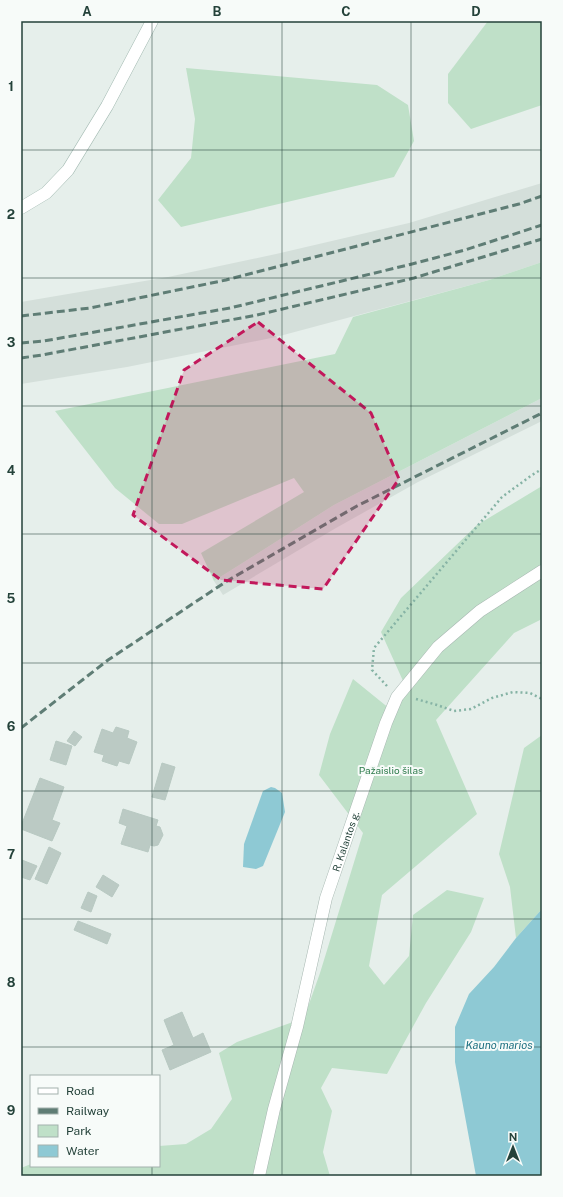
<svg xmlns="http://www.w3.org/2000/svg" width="563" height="1197" viewBox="0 0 563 1197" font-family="'Public Sans',sans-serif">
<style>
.built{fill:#d4dfda}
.green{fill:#bfe0c8}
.water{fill:#8ec9d4}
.building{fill:#bbcac4;stroke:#b8c9c2}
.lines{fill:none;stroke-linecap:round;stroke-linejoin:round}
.minor-casing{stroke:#a8b8b2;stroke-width:13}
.secondary-casing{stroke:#a4bbb3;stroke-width:13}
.path{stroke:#86b3a5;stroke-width:2.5;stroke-dasharray:2 3;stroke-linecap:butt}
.minor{stroke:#fff;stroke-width:12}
.secondary{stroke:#fff;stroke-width:12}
.rail{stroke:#5f7d75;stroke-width:3;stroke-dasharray:8 4;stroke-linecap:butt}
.marked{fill:#c2185b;fill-opacity:0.2;stroke:#c2185b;stroke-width:3;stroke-dasharray:8 5;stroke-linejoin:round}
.grid{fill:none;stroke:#24423a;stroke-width:1;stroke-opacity:0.55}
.labels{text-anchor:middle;stroke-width:4;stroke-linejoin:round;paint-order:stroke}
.park-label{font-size:10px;fill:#2d7a4b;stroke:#f7fbf9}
.street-label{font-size:10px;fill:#24423a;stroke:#f7fbf9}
.water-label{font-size:11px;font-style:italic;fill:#1c6f80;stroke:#f7fbf9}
.neatline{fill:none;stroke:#24423a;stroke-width:1.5}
.grid-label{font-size:13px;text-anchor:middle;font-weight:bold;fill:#24423a}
</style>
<rect width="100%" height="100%" fill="#e6efeb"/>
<g class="built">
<path d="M542,183V262L489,280L276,337L127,367L21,384V302L168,277L276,254L409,223Z"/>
<path d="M542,398V421L418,482L336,528L223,595L214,581L334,505Z"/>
</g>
<g class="green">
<path d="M488,21H542V105L471,129L448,103V74Z"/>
<path d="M186,68L377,85L408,105L414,141L394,177L181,227L158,200L191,158L195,119Z"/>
<path d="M542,262V398L334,505L214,581L201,553L304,492L294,478L182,524H159L115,488L55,411L335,354L353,317L489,280Z"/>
<path d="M542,486V619L514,633L436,720L477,814L382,895L369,966L384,985L409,956L413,915L447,890L484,898L471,932L426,1003L387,1074L332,1068L321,1088L332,1111L323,1152L330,1176H21V1168L31,1164V1166H159V1146L186,1144L211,1129L232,1099L219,1053L237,1042L304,1018L320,973L363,833L319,775L330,734L353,679L390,709L408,692L381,632L401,598L477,525Z"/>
<path d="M542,735V909L516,938L510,887L499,854L524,748Z"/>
</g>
<g class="water">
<path d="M271,787L275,788L282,793L285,812L263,866L256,869L243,867L244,844L263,791Z"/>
<path d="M542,909V1176H476L455,1062V1027L469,994L494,967L516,938Z"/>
</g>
<g class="building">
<path d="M116,727L129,731L127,738L137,742L129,764L119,761L117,766L102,761L104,755L94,752L102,729L113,733Z"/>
<path d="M74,731L82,737L75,746L67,741Z"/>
<path d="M56,741L72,746L66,765L50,760Z"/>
<path d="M162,763L175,767L165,800L152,797Z"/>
<path d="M40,778L64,787L52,820L60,823L52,841L21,829V826Z"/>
<path d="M123,809L158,820L156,826L160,827L163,835L158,845L154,846L150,845L148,852L121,844L127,826L119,823Z"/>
<path d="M49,847L61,853L47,884L35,879Z"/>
<path d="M22,860L37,866L30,880L21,877V863Z"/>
<path d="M103,875L119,885L112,897L96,887Z"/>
<path d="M88,892L97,896L91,912L81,908Z"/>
<path d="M78,921L111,934L107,944L74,930Z"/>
<path d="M182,1012L193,1038L203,1033L211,1052L170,1070L162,1050L174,1045L164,1020Z"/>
</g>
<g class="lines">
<g class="minor-casing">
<g id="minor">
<path id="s1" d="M259,1176L274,1109L297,1027L326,898L386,723L397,697L438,647L480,611L542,571"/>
</g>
</g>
<g class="secondary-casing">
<path id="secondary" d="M21,208L46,193L68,170L107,106L152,21"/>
</g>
<g class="path">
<path d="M387,686L372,670L374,648L502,497L532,475L542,469"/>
<path d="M416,699L437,705L454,711L471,709L492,698L513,692L530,693L542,699"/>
</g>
<use href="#minor" class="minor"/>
<use href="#secondary" class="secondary"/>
<g class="rail">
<path d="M21,316L90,308L226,280L519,204L542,196"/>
<path d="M21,343L44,341L230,308L412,264L465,250L542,225"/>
<path d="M21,358L42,355L257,315L414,278L542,239"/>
<path d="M21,728L108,660L227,581L357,506L542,413"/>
</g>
</g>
<path class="marked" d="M258,322L371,413L399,479L323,589L221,580L133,515L184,370Z"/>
<path class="grid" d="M152,21V1076M282,21V1176M411,21V1176M21,150H542M21,278H542M21,406H542M21,534H542M21,663H542M21,791H542M21,919H542M21,1047H542M152,1166V1176"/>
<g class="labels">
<g class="park-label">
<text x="391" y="774">Pažaislio šilas</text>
</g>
<g class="street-label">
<text dy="4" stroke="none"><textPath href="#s1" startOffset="346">R. Kalantos g.</textPath></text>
</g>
<g class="water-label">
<text x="499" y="1049">Kauno marios</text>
</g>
</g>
<rect width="563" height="1197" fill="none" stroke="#f7fbf9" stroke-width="44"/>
<rect x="30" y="1075" width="130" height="92" fill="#f7fbf9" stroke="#a3b1ad"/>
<rect x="38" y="1088" width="20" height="6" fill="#ffffff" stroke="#a3b1ad"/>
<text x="66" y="1095" font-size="12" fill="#24423a">Road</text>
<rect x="38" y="1108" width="20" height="6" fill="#5f7d75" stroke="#a3b1ad"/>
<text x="66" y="1115" font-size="12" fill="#24423a">Railway</text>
<rect x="38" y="1125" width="20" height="12" fill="#bfe0c8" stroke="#a3b1ad"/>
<text x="66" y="1135" font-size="12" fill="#24423a">Park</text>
<rect x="38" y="1145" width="20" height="12" fill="#8ec9d4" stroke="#a3b1ad"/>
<text x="66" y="1155" font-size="12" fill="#24423a">Water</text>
<g transform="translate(513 1147)" stroke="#f7fbf9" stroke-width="3" paint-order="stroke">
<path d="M0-3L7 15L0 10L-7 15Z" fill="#24423a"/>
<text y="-6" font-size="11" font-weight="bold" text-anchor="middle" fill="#24423a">N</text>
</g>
<rect x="22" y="22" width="519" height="1153" class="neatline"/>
<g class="grid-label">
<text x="87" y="16">A</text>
<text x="217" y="16">B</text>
<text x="346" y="16">C</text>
<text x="476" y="16">D</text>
<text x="11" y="91">1</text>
<text x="11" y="219">2</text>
<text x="11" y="347">3</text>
<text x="11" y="475">4</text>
<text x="11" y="603">5</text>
<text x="11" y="731">6</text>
<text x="11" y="859">7</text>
<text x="11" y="987">8</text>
<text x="11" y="1115">9</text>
</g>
</svg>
